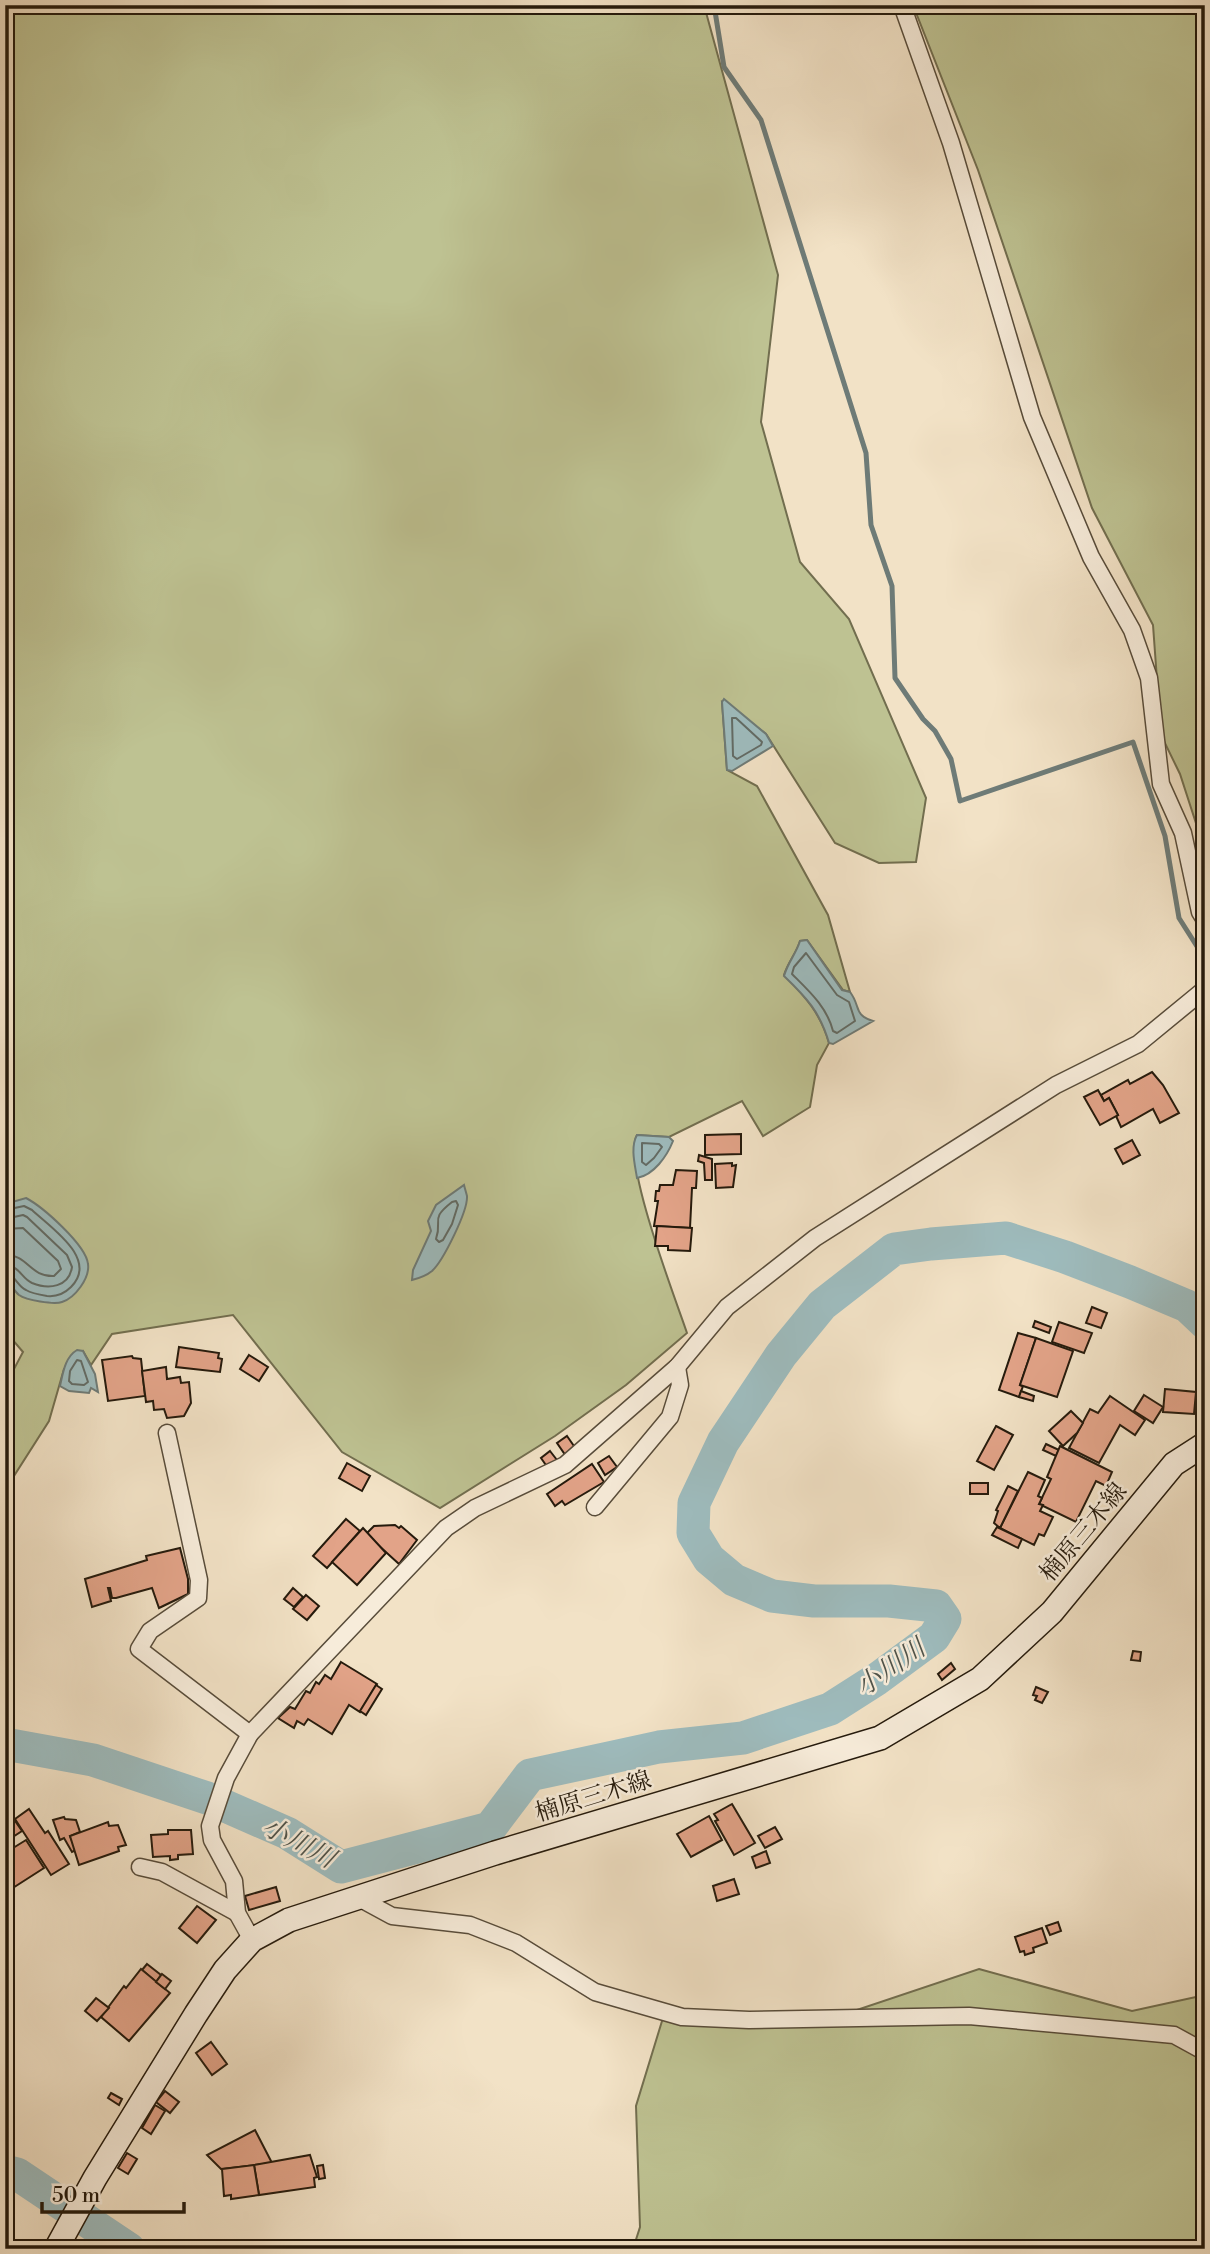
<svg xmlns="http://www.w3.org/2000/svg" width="1210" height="2254" viewBox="0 0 1210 2254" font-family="'Libre Bodoni','Noto Serif JP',serif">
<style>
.green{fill:#bec292;stroke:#726e4f;stroke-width:2}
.water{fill:#9ebcbe;stroke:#6e7b77;stroke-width:2}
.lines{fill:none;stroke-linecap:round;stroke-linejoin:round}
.shore{stroke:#626b65;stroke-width:2}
.stream{stroke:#6e7b77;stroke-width:5}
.river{stroke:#9ebcbe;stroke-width:33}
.building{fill:#e2a388;stroke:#251a0c;stroke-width:2}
.street-casing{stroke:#584c3a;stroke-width:19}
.secondary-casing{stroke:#251a0c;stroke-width:26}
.street{stroke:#f7ecda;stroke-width:16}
.secondary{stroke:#f7ecda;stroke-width:23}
.labels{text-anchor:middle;stroke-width:5;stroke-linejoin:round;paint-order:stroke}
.street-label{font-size:24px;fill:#251a0c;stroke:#f7ecda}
.water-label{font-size:26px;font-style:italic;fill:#4f534a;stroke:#f7ecda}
</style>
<rect width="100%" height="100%" fill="#f2e2c6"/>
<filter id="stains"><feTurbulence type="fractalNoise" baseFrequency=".00286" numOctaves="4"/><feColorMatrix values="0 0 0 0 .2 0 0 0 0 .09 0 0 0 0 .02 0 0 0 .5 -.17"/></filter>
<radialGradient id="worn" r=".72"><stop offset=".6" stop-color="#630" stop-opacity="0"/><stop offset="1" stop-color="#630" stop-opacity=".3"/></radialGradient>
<g class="green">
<path d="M5,5H704L778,275L761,422L800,562L849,619L926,798L916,862L879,863L835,843L766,734L722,702L727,770L757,786L828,915L850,992L843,990L807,940L800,941C796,954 788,962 784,975C805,996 821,1014 829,1043L817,1065L810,1107L763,1136L742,1101L669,1137L637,1135C622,1161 676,1300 687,1333L626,1385L555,1436L440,1508L342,1452L233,1315L112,1334L91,1365L83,1351L64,1369L49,1421L5,1490V1386L23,1352L5,1331Z"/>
<path d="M913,5H1205V851L1180,774L1161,735L1153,625L1092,508L978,170Z"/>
<path d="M979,1969L1132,2011L1205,1995V2249H633L640,2227L636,2106L666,2008L833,2018Z"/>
</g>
<g class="water">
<path d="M724,699L766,734L773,746L732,771L727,770L722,702Z"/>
<path d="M807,940L842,990L850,992C861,1006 853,1015 873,1021L833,1044L829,1043C820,1012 807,998 784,976C788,962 796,954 800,941Z"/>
<path d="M637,1135L669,1137L673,1141C667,1156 654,1175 637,1178C635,1165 630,1147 637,1135Z"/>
<path d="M464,1185C465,1189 466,1192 467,1196C468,1211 443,1261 432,1271C426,1276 420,1278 412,1280L413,1270L431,1231L428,1221L436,1205Z"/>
<path d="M26,1198C43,1207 86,1245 88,1264C90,1278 75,1298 62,1302C54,1305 26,1300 19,1295C14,1291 11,1283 5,1279V1204Z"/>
<path d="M77,1350L83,1351L95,1374L98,1392L91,1388L89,1393L69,1391L60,1386C63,1373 65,1357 77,1350Z"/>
</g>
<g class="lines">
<g class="shore">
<path d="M732,718H736L762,742L761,745L737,759L733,756Z"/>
<path d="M806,953L837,995L849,1002L855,1021L837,1033L833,1031C827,1007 809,991 792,974L794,967Z"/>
<path d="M642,1143L659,1144L662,1147L654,1158L646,1165L642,1162Z"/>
<path d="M452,1202L456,1201L458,1205L452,1224L443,1240L439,1242L436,1239C443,1219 429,1220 452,1202Z"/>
<path d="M5,1210L24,1206L32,1210C51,1228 99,1259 71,1287C64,1294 57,1297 47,1296C41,1295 31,1293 26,1290C17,1286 16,1275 5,1274"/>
<path d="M5,1219L23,1215L27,1217L67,1255L72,1267C69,1287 49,1290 32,1283C21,1278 20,1266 5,1265"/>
<path d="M5,1229L23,1228L58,1261L61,1269L54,1276C30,1277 29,1256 5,1254"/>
<path d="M77,1360L81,1361L88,1382L84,1385L72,1384L69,1381L70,1371Z"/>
</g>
<g class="stream">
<path d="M714,5L724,67L761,120L866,453L871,525L892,586L895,678L923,719L935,731L951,759L960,801L1133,742L1165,836L1179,918L1205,959"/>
<path d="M1187,1306L1205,1286"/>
</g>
<g class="river">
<path d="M5,1744L93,1760L207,1798L287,1833L341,1867L490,1828L530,1775L659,1747L743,1738L830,1709L877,1679L934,1637L945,1619L936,1606L889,1601H814L772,1596L734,1580L709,1559L693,1533L694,1503L723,1442L781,1355L822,1305L894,1249L931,1244L1006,1238L1065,1257L1130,1282L1187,1306L1205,1323"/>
<path d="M5,2171L17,2174L129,2249"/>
</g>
</g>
<g class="building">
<path d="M1152,1072L1163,1085L1179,1113L1160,1123L1153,1109L1121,1127L1116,1116L1118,1115L1109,1098L1104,1101L1101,1095L1128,1080L1130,1084Z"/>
<path d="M1098,1090L1104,1101L1109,1098L1118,1115L1100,1125L1084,1097Z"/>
<path d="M741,1134V1154L705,1155V1135Z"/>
<path d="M1132,1140L1140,1155L1123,1164L1115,1149Z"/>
<path d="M699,1155L712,1159V1180H705L704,1163L698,1161Z"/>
<path d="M732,1163V1166L736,1165L733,1187L716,1188L715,1164Z"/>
<path d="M676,1170L697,1171L696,1188H692L690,1228L654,1226L658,1201H655L656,1191H659L660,1185H673Z"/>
<path d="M657,1226L692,1228L690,1251L668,1250V1246H655Z"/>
<path d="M1092,1307L1107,1313L1101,1328L1086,1323Z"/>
<path d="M1035,1321L1051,1327L1049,1333L1033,1327Z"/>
<path d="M1059,1322L1092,1333L1084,1353L1052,1342Z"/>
<path d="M1018,1333L1036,1338L1020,1385L1023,1386L1019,1397L999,1390Z"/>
<path d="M1036,1338L1073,1351L1057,1397L1020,1385Z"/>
<path d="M179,1347L219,1353L218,1358L222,1359L220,1372L176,1367Z"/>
<path d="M249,1355L268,1367L259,1381L240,1369Z"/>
<path d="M132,1356L133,1358L141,1359L145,1396L108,1401L102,1360Z"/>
<path d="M166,1367L167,1379L180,1377L181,1383L189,1382L191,1403L184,1416L167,1418L164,1409L154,1410L153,1401L146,1402L142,1371Z"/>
<path d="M1165,1389L1196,1392L1194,1414L1163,1412Z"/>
<path d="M1021,1391L1034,1396L1033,1401L1019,1397Z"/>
<path d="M1144,1395L1163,1407L1153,1423L1134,1411Z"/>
<path d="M1110,1396L1145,1420L1135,1435L1120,1425L1099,1463L1069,1448L1090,1409L1098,1413Z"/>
<path d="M1071,1411L1083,1423L1077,1433L1063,1446L1049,1431Z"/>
<path d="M996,1426L1013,1435L994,1470L977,1461Z"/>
<path d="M567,1436L576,1449L566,1456L557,1443Z"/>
<path d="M1046,1444L1059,1450L1056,1456L1043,1450Z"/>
<path d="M1060,1446L1112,1472L1106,1486L1096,1481L1076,1522L1039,1504L1051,1479L1047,1477Z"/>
<path d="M550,1451L557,1460L548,1468L541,1458Z"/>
<path d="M609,1456L617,1467L605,1475L598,1463Z"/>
<path d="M347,1463L370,1476L362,1491L339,1478Z"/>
<path d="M592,1464L604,1482L565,1505L562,1501L555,1506L547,1494Z"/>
<path d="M1028,1472L1045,1480L1038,1496L1042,1498L1039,1504L1043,1505L1040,1511L1053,1517L1044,1536L1039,1534L1034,1545L1000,1528Z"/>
<rect x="970" y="1483" width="18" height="11"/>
<path d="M1008,1486L1018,1491L1000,1528L994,1523L998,1511L996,1510Z"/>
<path d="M346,1519L360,1531L327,1568L313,1556Z"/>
<path d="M395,1525L399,1528L401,1526L417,1540L399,1564L366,1534L374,1526Z"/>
<path d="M997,1527L1022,1539L1018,1548L992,1535Z"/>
<path d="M363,1528L386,1553L357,1585L332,1562Z"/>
<path d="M180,1548L188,1579V1594L159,1608L152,1588L116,1598H112L110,1588H108L111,1601L92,1607L85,1579L147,1560L146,1556Z"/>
<path d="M293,1588L303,1597L294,1607L284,1599Z"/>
<path d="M306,1595L319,1606L307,1620L293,1609Z"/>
<path d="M1133,1651L1141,1652L1140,1661L1131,1660Z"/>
<path d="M341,1662L377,1684L360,1712L349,1705L332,1734L308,1719L304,1725L297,1721L294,1728L278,1718L290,1707L295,1709L306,1691L310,1693L316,1682L319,1684L325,1675L331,1679Z"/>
<path d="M951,1663L955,1669L942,1680L938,1674Z"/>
<path d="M376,1685L382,1689L366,1715L360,1711Z"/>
<path d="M1036,1687L1048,1692L1042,1703L1035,1700L1037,1696L1033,1695Z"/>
<path d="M732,1804L755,1843L734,1855L715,1821L718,1820L714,1814Z"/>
<path d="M29,1809L45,1833L48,1831L69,1864L51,1875L15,1819Z"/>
<path d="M11,1815L22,1831L5,1842V1819Z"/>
<path d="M709,1816L722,1840L691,1857L677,1834Z"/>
<path d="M64,1817L65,1819L76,1820L80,1832L70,1836L76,1850L72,1852L64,1838L60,1840L53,1820Z"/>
<path d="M108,1822L109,1826L118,1825L126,1845L118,1847L119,1851L79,1865L70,1836Z"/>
<path d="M775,1827L782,1839L765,1848L758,1836Z"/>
<path d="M168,1830H191L193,1854L178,1855V1859L170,1860V1856L153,1857L151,1835L168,1834Z"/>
<path d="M26,1840L44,1868L5,1893V1853Z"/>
<path d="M766,1851L770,1863L756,1868L752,1857Z"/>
<path d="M734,1879L739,1894L717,1901L713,1886Z"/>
<path d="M276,1887L280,1901L249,1910L245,1896Z"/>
<path d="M197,1906L216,1920L197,1943L179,1928Z"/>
<path d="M1058,1922L1061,1931L1050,1935L1046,1926Z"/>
<path d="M1042,1928L1047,1943L1033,1948L1034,1952L1025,1955L1024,1951L1020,1952L1015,1937Z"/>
<path d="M147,1964L161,1975L156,1982L142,1970Z"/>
<path d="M141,1969L170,1993L129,2041L101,2017L124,1986L126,1988Z"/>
<path d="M162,1974L171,1981L165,1989L156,1982Z"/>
<path d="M96,1998L109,2008L97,2021L85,2011Z"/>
<path d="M211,2042L227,2064L212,2075L196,2053Z"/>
<path d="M165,2091L179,2102L170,2113L156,2102Z"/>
<path d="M111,2093L122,2099L119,2105L108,2098Z"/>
<path d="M155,2105L165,2111L151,2134L142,2128Z"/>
<path d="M255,2130L272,2163L221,2169L207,2155Z"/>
<path d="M127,2153L137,2159L128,2174L118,2168Z"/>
<path d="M310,2155L317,2177L314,2178L315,2187L259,2195L254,2165Z"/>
<path d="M254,2165L259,2195L231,2199V2195L224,2196L222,2169Z"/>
<path d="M323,2165L325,2178L319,2179L317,2166Z"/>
</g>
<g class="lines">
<g class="street-casing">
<g id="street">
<path d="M902,5L951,143L1032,417L1091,557L1132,630L1149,678L1161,784L1183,833L1200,912L1205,920"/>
<path d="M167,1433L199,1580L198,1598L150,1631L139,1649L250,1734"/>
<path d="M595,1507L670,1417L680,1385L677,1367"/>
<path d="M140,1867L162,1872L237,1913"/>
<path d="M357,1897L392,1916L470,1925L516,1943L595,1992L682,2017L749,2020L969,2016L1174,2035L1205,2052"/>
<path d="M252,1940L237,1913L234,1881L212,1840L210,1826L226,1778L250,1734L446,1528L475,1508L565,1465L677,1367L727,1307L815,1238L1056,1085L1138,1044L1205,989"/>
</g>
</g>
<g class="secondary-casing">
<path id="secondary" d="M56,2249L95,2178L196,2014L225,1970L252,1940L289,1920L495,1853L880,1738L980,1679L1052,1612L1174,1464L1205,1444"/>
</g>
<use href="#street" class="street"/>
<use href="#secondary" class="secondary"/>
</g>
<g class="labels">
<g class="street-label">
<text transform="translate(1083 1532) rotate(-50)" y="8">楠原三木線</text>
<text transform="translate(593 1796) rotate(-17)" y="8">楠原三木線</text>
</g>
<g class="water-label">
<text transform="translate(890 1667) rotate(-35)" y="9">小川川</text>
<text transform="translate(299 1842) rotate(28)" y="9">小川川</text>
</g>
</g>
<rect width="1210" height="2254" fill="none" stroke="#f2e2c6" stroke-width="28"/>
<rect x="7" y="7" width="1196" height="2240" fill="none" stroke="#251a0c" stroke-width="3.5"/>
<rect x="14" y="14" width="1182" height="2226" fill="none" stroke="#251a0c" stroke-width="2"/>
<path d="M42 2202v10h142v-10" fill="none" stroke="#251a0c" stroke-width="3.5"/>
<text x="52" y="2202" font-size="21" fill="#251a0c" stroke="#f7ecda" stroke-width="5" paint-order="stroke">50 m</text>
<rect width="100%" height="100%" filter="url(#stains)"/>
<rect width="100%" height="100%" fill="url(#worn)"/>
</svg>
